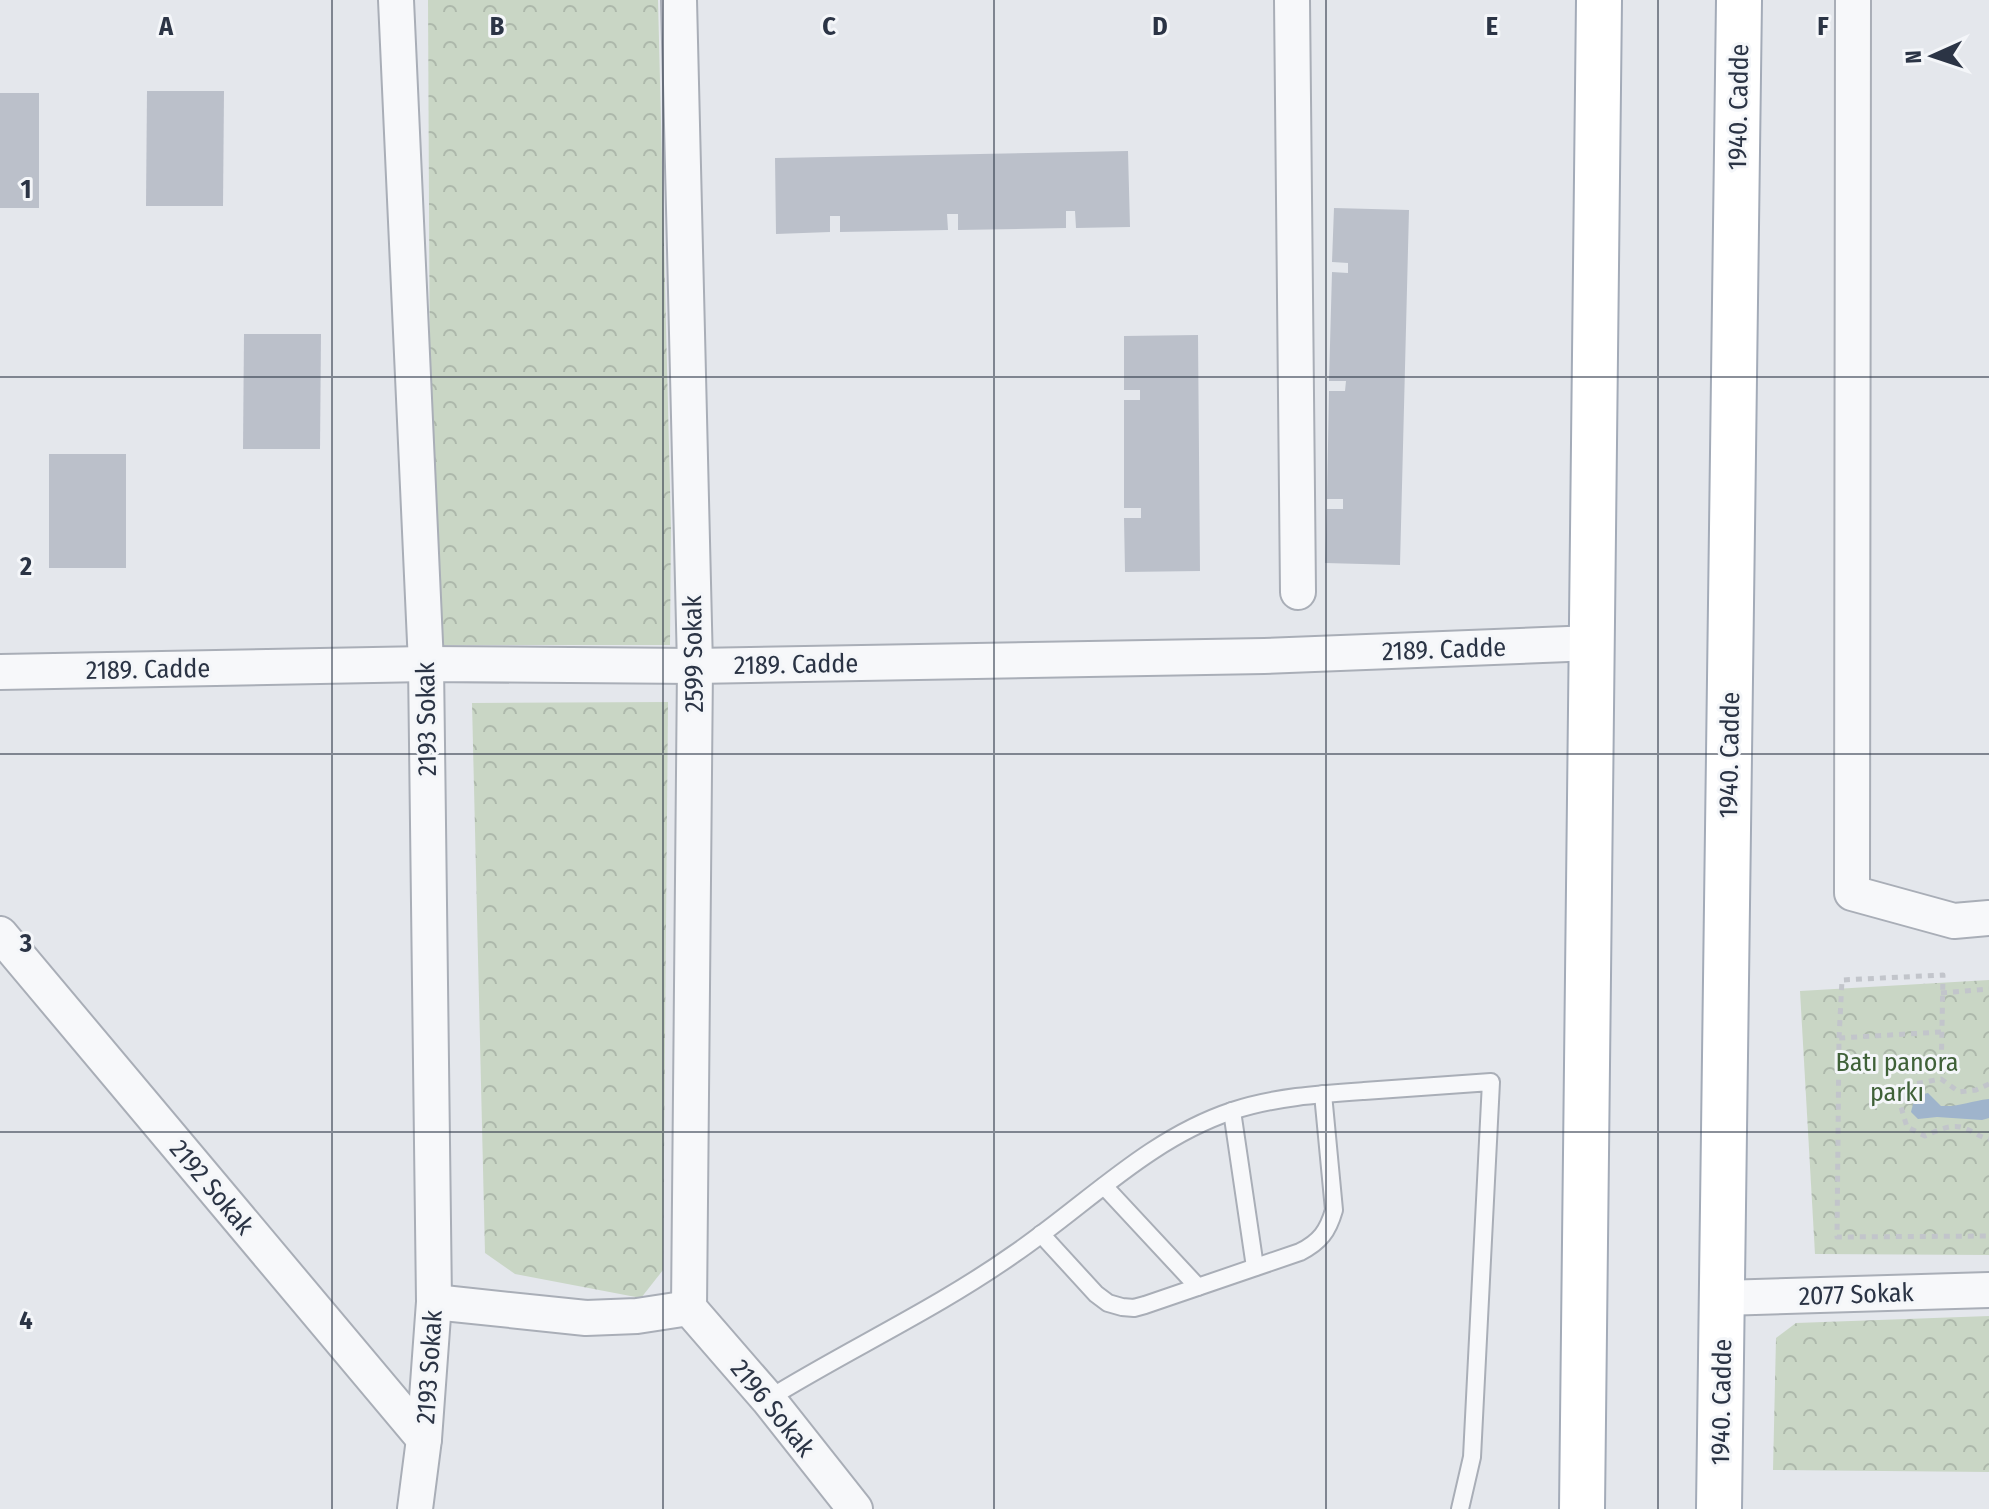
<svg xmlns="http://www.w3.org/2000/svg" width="1989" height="1509" viewBox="0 0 1989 1509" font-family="'Fira Sans Condensed',sans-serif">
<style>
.park{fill:url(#park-crowns)}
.water{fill:#9fb4cc}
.building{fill:#bbc0ca}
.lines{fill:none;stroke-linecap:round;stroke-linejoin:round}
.lane-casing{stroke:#a9aeb7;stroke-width:20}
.street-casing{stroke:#a9aeb7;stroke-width:38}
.primary-casing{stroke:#a3abb8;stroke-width:48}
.path{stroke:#c2c5cb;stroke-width:5;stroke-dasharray:6 6;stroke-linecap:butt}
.lane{stroke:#f7f8fa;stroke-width:16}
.street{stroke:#f7f8fa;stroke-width:34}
.primary{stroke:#fff;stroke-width:44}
.grid{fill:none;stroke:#2b3445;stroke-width:2;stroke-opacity:0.55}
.labels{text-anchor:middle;stroke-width:6;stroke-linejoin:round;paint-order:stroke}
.street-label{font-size:26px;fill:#2b3445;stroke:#f4f6f9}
.park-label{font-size:26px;fill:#3f6138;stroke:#f4f6f9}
.grid-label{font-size:26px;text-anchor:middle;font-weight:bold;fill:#2b3445;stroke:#f4f6f9;stroke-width:6;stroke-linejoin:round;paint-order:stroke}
</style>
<defs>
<pattern id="park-crowns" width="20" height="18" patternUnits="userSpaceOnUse" patternTransform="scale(2)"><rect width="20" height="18" fill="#c9d6c5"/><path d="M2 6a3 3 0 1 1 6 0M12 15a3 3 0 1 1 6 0" fill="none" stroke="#adb8ab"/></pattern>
</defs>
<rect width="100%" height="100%" fill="#e4e7ec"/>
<g class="park">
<path d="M428,0H658L671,528L670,645H443L434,633L431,615Z"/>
<path d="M668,702L663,1270L641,1298L515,1274L485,1253L472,703Z"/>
<path d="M1989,980V1255L1815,1254L1800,991Z"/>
<path d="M1989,1316V1472L1773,1470L1776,1338L1796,1323Z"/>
</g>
<path class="water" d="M1928,1093L1941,1106C1960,1107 1970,1101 1989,1099V1118L1982,1120L1937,1117L1918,1119L1911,1112L1915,1096Z"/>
<g class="building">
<path d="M147,91H224L223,206H146Z"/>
<rect x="0" y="93" width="39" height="115"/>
<path d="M1128,151L1130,227L1076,228L1075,211H1066V228L958,230V214H947L948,230L840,232V216H830V232L776,234L775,158Z"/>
<path d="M1334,208L1409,210L1400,565L1325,563L1327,509H1343V499H1327L1329,391H1345L1346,381H1329L1332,272L1348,273V263L1332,262Z"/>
<path d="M244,334H321L320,449H243Z"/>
<path d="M1198,335L1200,571L1125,572L1124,518H1141V508H1124V400H1140V390H1124V336Z"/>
<rect x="49" y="454" width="77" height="114"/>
</g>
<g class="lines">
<g class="lane-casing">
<g id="lane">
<path d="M1232,1111L1255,1267"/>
<path d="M1104,1186L1198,1287"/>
<path d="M1041,1234L1096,1294L1108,1303L1122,1307L1134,1308L1145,1305L1300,1252C1320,1242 1328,1231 1334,1210L1323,1094"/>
<path d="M768,1399C849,1349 936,1309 1014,1254C1086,1205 1148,1139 1232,1111C1274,1097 1320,1094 1364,1091C1406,1088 1449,1085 1491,1082L1472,1457L1460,1509"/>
</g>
</g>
<g class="street-casing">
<g id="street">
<path d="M396,0L426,664L434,1302L424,1439L415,1509"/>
<path d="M679,0L695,666L689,1308"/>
<path d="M1292,0L1298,592"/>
<path d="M1853,0L1852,893L1954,921L1989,918"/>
<path d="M0,672L426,664L695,666L1264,656L1593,643"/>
<path d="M0,934L424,1439"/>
<path d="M1722,1298L1989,1290"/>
<path d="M434,1302L586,1318L637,1316L689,1308"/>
<path d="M689,1308L768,1399L855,1509"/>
</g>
</g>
<g class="primary-casing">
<g id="primary">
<path d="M1582,1509L1599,0"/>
<path d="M1719,1509L1739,0"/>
</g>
</g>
<g class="path">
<path d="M1941,993L1989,989"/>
<path d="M1941,1032L1839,1038L1837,1237L1989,1236"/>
<path d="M1839,1038L1842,980L1943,975L1941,1079"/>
<path d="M1989,1084L1976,1090L1959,1092L1941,1079L1914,1084L1901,1107L1907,1127L1925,1136C1937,1131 1951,1123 1964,1128C1973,1131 1979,1137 1989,1139"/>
</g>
<use href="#lane" class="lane"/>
<use href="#street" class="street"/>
<use href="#primary" class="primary"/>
</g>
<path class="grid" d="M332,0V1509M663,0V1509M994,0V1509M1326,0V1509M1658,0V1509M0,377H1989M0,754H1989M0,1132H1989"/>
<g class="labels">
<g class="street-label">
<text transform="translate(1738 107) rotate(-89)" y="9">1940. Cadde</text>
<text transform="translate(1444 649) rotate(-2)" y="9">2189. Cadde</text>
<text transform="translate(693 654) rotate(-91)" y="9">2599 Sokak</text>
<text transform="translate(796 664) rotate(-1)" y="9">2189. Cadde</text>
<text transform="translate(148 669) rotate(-1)" y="9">2189. Cadde</text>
<text transform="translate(426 719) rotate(-91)" y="9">2193 Sokak</text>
<text transform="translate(1729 755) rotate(-89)" y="9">1940. Cadde</text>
<text transform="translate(212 1187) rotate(50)" y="9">2192 Sokak</text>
<text transform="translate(1856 1294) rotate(-2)" y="9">2077 Sokak</text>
<text transform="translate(429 1367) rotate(-86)" y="9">2193 Sokak</text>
<text transform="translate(1721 1402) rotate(-89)" y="9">1940. Cadde</text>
<text transform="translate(773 1408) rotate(51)" y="9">2196 Sokak</text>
</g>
<g class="park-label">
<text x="1897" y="1071">Batı panora<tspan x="1897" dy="30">parkı</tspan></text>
</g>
</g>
<g class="grid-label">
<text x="166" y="35">A</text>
<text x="497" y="35">B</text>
<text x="829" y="35">C</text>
<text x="1160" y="35">D</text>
<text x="1492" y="35">E</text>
<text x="1823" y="35">F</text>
<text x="26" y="198">1</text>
<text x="26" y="575">2</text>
<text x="26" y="952">3</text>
<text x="26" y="1329">4</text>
</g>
<g transform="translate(1933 56) rotate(267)" stroke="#f4f6f9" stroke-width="6" paint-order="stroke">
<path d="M0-6L14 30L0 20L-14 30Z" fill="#2b3445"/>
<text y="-12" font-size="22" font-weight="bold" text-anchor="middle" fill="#2b3445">N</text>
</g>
</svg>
